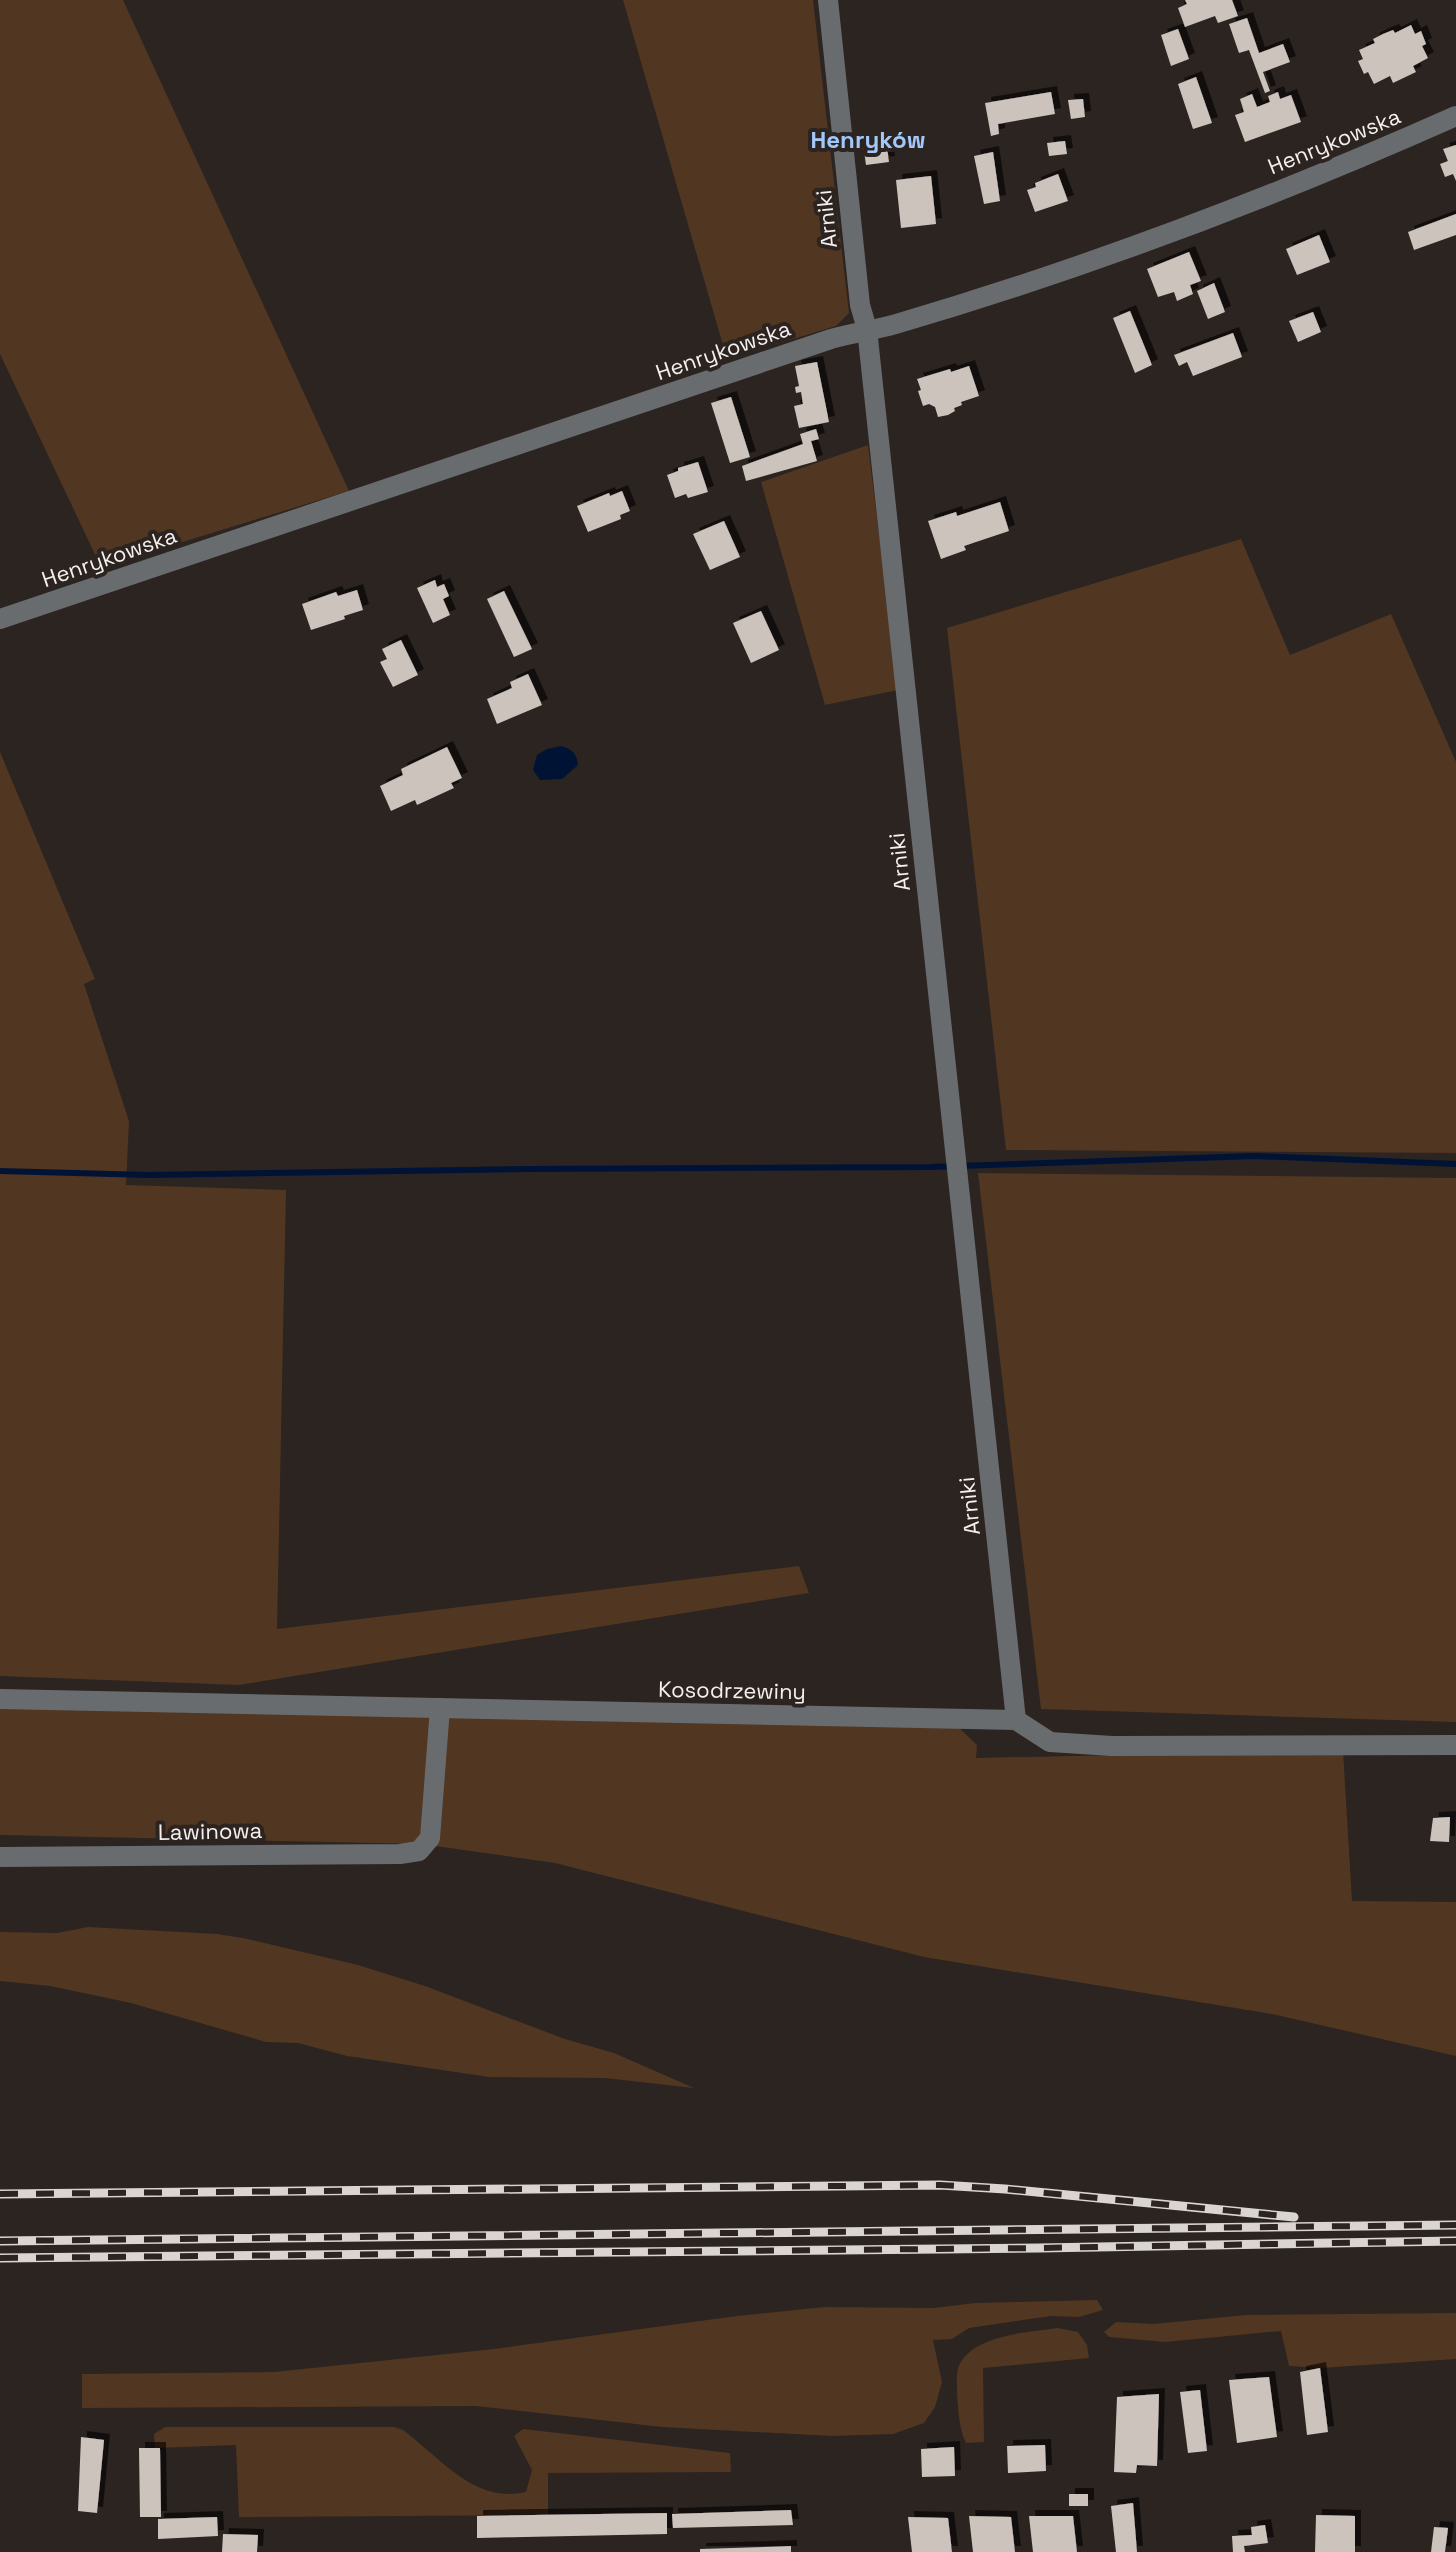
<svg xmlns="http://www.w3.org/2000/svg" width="1456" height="2552" viewBox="0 0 1456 2552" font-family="'Space Grotesk',sans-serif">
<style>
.green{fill:#513622}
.water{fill:#001335}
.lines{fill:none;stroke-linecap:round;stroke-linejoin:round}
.stream{stroke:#001335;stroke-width:6}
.building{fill:#cdc3bd;filter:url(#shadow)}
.minor{stroke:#696c6f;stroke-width:20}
.rail-casing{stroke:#dbd5d2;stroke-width:9}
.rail{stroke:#2b2420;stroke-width:6;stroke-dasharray:18;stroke-linecap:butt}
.labels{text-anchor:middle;stroke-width:8;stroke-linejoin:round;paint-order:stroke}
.street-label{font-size:22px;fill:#f5f0ed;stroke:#2b2420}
.neighbourhood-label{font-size:24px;font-weight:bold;fill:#a2c8f9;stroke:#2b2420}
</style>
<defs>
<filter id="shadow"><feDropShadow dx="6" dy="-6" stdDeviation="0" flood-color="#0009"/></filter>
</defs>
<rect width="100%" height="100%" fill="#2b2420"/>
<g class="green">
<path d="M0,0H123L349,491L101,567L0,354Z"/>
<path d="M623,0H813L849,313L836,326L727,359Z"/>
<path d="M868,445L898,690L825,705L761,482Z"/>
<path d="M1241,539L1290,655L1391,614L1456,762V1153L1006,1150L947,628Z"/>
<path d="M0,752L95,979L84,984L129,1121L126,1185L286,1190L277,1629L799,1566L809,1593L239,1685L0,1676Z"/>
<path d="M978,1173L1456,1178V1722L1041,1709Z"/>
<path d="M0,1699L949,1718L977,1745L976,1758L1343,1750L1352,1901L1456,1902V2056L1272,2014L924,1957L555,1863L421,1844L0,1835Z"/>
<path d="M88,1927L217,1934L243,1938L358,1965L425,1986L565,2039L614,2053L694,2088L605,2078L489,2077L347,2056L298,2043L266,2042L131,2003L50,1986L0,1981V1932L57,1933Z"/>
<path d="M1097,2300L1103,2310L1079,2317L1051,2316L969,2328L952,2339L933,2340L942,2382L935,2407L924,2423L893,2434L832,2436L662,2427L476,2406L82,2408V2374L274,2372L494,2349L737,2316L824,2307L934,2308L975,2303Z"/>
<path d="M1456,2313V2359L1320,2368L1289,2366L1281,2331L1165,2342L1109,2337L1104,2332L1116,2322L1153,2324L1246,2315Z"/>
<path d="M1058,2328L1078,2332L1087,2345L1089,2358L983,2368L984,2442L966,2443C959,2429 958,2409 957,2393C957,2385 956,2376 958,2368C970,2335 1029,2332 1058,2328Z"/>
<path d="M165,2427H394L403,2430C441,2458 474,2504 526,2492L532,2470L514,2436L523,2429L730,2453L731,2472L548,2473V2515L239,2517L236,2445L155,2448L154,2434Z"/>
</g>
<path class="water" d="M561,746C572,749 577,754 578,765L562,779L540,780L533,770L537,755L547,749Z"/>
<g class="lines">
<path class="stream" d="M0,1171L148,1175L529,1169L930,1167L1255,1156L1456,1164"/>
</g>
<g class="building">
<path d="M1185,0H1232L1238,16L1218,23L1215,16L1185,27L1178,8L1187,4Z"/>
<path d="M1247,18L1259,53L1283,44L1290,62L1263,72L1270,91L1265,93L1249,50L1239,53L1229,24Z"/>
<path d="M1411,25L1415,34L1421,31L1426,44L1422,46L1428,58L1413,66L1416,72L1393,83L1390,76L1374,84L1368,72L1364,74L1358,61L1363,59L1359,50L1375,43L1373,39L1383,34L1393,30L1395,33Z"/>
<path d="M1178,29L1189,59L1171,66L1161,35Z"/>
<path d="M1196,77L1212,123L1193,129L1178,84Z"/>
<path d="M1051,92L1055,114L998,124L999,134L991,136L985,103Z"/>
<path d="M1278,92L1280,99L1291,95L1301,122L1245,142L1235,115L1244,112L1240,99L1252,94L1257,107L1270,102L1268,96Z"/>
<path d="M1083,99L1085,117L1071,119L1068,100Z"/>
<path d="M886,140L889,162L866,165L863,144Z"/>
<path d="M1065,141L1067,154L1049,156L1047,143Z"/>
<path d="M1456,145V181L1453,174L1445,177L1440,164L1448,161L1443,149Z"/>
<path d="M993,152L1000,201L984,204L974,156Z"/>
<path d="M1058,174L1068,201L1035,212L1027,190L1036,187L1035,183Z"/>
<path d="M931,176L936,224L901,228L896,180Z"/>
<path d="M1456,214V235L1414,250L1408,232Z"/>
<path d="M1319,235L1330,262L1297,275L1286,249Z"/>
<path d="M1189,252L1201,281L1190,285L1193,294L1177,301L1174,292L1158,297L1147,269Z"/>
<path d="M1214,283L1225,312L1208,319L1197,291Z"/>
<path d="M1130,311L1152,365L1135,373L1113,318Z"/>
<path d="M1313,312L1321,332L1298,342L1289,321Z"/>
<path d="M1233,333L1242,357L1193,376L1187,362L1179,366L1174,355Z"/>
<path d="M817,362L829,422L799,428L794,406L803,404L801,392L796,393L795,387L799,386L795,366Z"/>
<path d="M969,366L979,396L961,402L962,405L954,408L955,411L948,415L938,417L935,407L929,404L923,406L918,391L921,390L917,379L950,369L951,372Z"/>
<path d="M731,397L750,457L730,463L711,403Z"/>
<path d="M816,429L819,439L811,441L817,461L746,481L742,466L803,444L800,434Z"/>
<path d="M698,462L708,492L688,498L686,494L675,498L667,475L678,471V468Z"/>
<path d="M622,491L630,511L620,515L621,519L588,532L577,506L609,493L610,496Z"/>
<path d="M1000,502L1009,531L964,546L966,550L941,559L928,521L956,512L957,516Z"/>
<path d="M724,521L740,557L710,570L693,534Z"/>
<path d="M435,580L437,587L444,584L449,596L443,599L450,615L433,623L417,588Z"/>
<path d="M357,590L363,610L344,616L345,619L311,630L302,604L336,592L338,596Z"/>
<path d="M504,591L532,649L514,657L487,599Z"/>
<path d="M761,611L779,650L751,663L733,623Z"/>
<path d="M401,640L418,675L393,687L380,662L387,659L382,649Z"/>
<path d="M528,674L542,705L497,724L487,699L512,688L510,682Z"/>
<path d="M447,747L462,778L451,783L454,788L417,805L415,800L391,811L380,786L403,775L401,769Z"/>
<path d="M1450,1817L1449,1842L1430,1841L1433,1818Z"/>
<path d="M1320,2368L1328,2432L1307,2435L1300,2372Z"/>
<path d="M1269,2377L1277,2437L1237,2443L1229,2380Z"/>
<path d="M1200,2390L1207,2451L1188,2453L1180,2392Z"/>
<path d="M1159,2394L1157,2466L1137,2465L1136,2473L1114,2472L1117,2397Z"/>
<path d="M81,2437L104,2440L97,2513L78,2511Z"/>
<path d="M1045,2445L1046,2471L1008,2473L1007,2446Z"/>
<path d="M954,2447L955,2476L922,2477L921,2449Z"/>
<path d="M139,2448H160L161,2517H140Z"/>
<rect x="1069" y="2494" width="19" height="12"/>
<path d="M1133,2503L1137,2552H1116L1111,2506Z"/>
<path d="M791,2510L793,2525L673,2528L672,2514Z"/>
<path d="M667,2513V2534L477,2538V2516Z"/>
<path d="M1316,2515L1355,2516V2552H1315Z"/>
<path d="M969,2516L1011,2517L1015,2552H973Z"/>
<path d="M1029,2516H1073L1077,2552H1033Z"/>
<path d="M217,2517L218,2536L158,2539V2519Z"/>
<path d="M908,2517L948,2518L952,2552H912Z"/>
<path d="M1265,2525L1268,2543L1244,2546L1245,2552H1233L1232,2536L1252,2535L1251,2527Z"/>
<path d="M1434,2527L1448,2528L1445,2552H1431Z"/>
<path d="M223,2534L258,2535L257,2552H222Z"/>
<path d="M791,2546V2552H700V2549Z"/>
</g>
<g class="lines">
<g class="minor">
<path d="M828,0L860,305L867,329L1016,1720"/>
<path d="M0,619L831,339C852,333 875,330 896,324C1087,268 1274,197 1456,116"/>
<path d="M0,1699L1016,1720L1050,1742L1112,1746L1456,1745"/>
<path d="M0,1857L400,1854L419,1851L430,1838L440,1708"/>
</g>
<g class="rail-casing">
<g id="rail">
<path d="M0,2194L940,2185L1005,2189L1294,2217"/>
<path d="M0,2241L1456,2225"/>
<path d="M0,2258L1039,2248L1456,2241"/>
</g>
</g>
<use href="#rail" class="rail"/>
</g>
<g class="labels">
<g class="street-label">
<text transform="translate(1334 141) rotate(-22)" y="8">Henrykowska</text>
<text transform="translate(826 219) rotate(-96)" y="8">Arniki</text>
<text transform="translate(723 350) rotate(-19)" y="8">Henrykowska</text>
<text transform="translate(109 557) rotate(-19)" y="8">Henrykowska</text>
<text transform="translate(899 862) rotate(-96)" y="8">Arniki</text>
<text transform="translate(969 1506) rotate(-96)" y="8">Arniki</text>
<text transform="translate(732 1690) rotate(1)" y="8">Kosodrzewiny</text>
<text transform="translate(210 1831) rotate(-1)" y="8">Lawinowa</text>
</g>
<g class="neighbourhood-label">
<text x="868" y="148">Henryków</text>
</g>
</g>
</svg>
